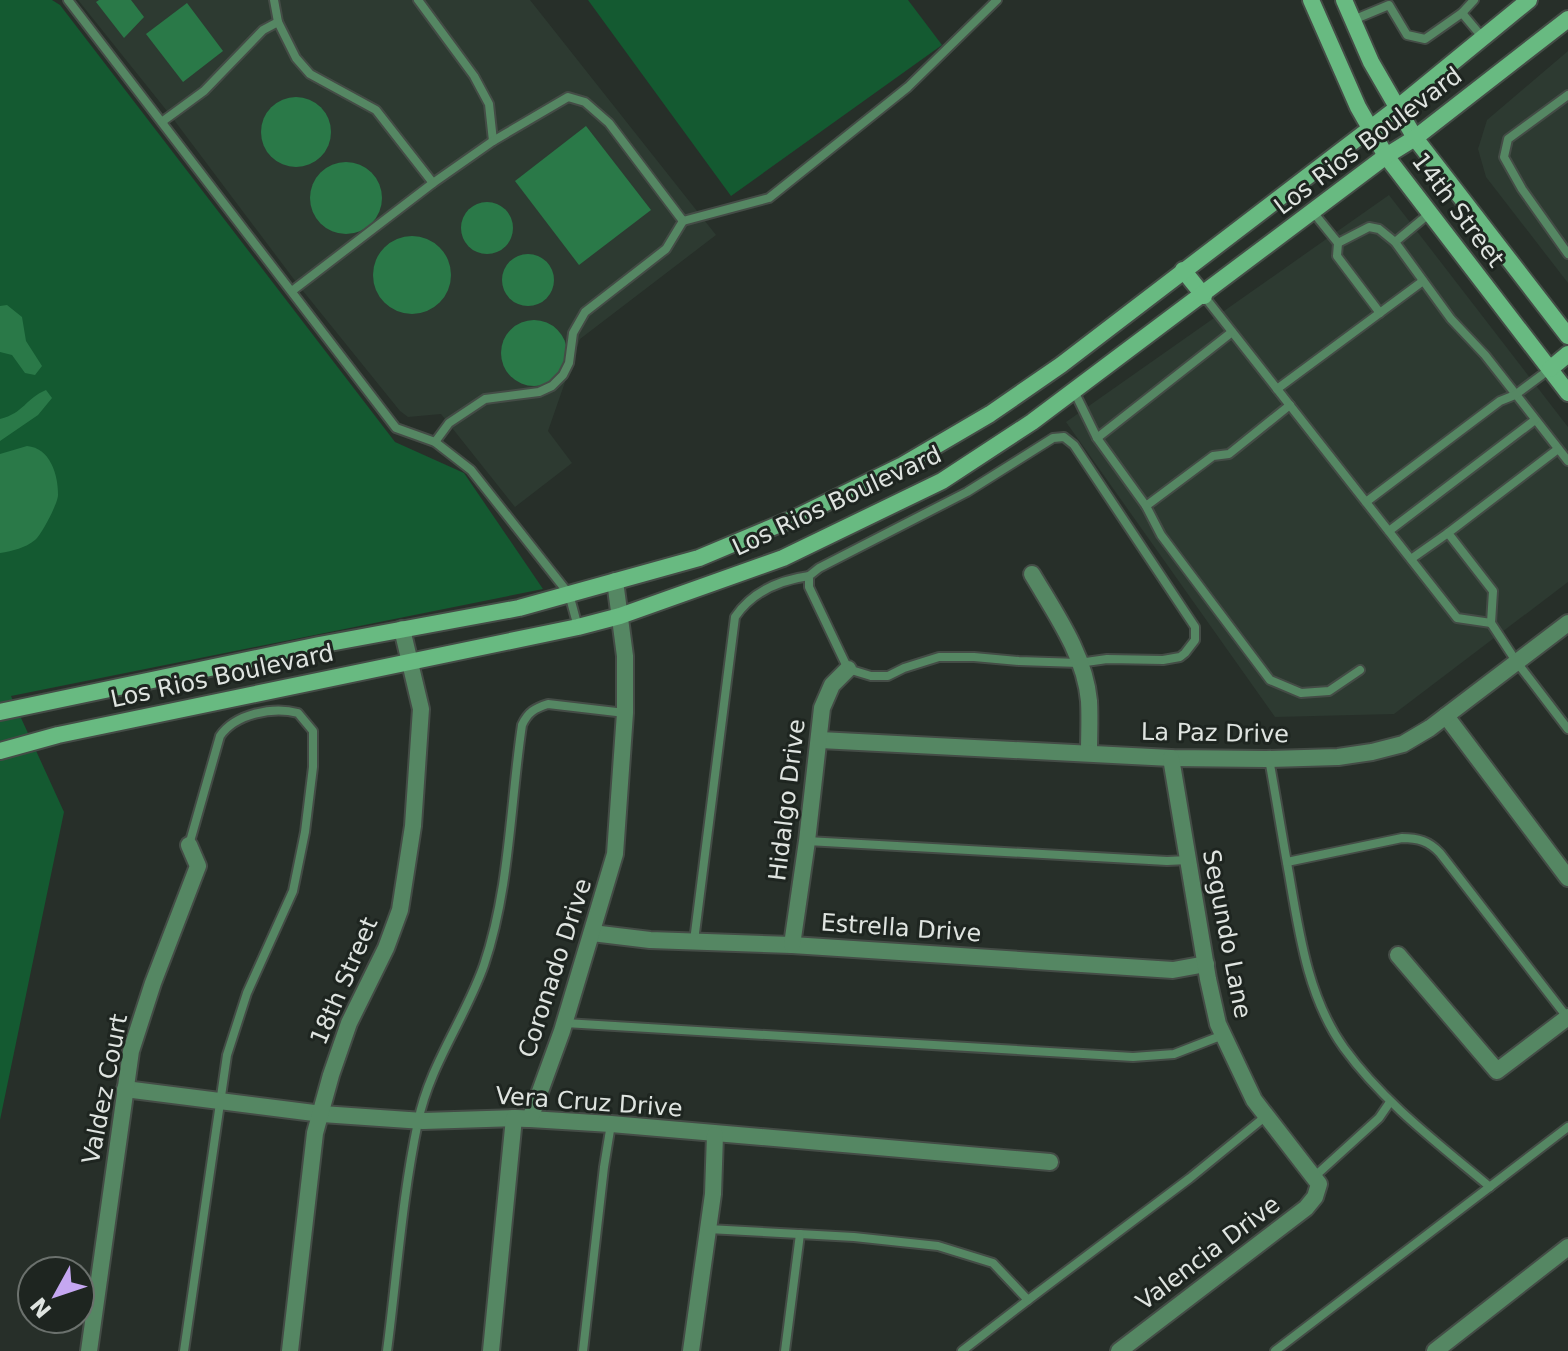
<svg xmlns="http://www.w3.org/2000/svg" width="1568" height="1351" viewBox="0 0 1568 1351" font-family="'DejaVu Sans',sans-serif">
<style>
.built{fill:#2d3a31}
.green{fill:#145a31}
.water{fill:#2a7948}
.lines{fill:none;stroke-linecap:round;stroke-linejoin:round}
.service-casing{stroke:#444c46;stroke-width:12}
.minor-casing{stroke:#444c46;stroke-width:20}
.secondary-casing{stroke:#444c46;stroke-width:20}
.service{stroke:#558763;stroke-width:8}
.minor{stroke:#558763;stroke-width:16}
.secondary{stroke:#68ba81;stroke-width:16}
.labels{text-anchor:middle;stroke-width:6;stroke-linejoin:round;paint-order:stroke}
.street-label{font-size:24px;fill:#dfe4e0;stroke:#1e2520}
</style>
<rect width="100%" height="100%" fill="#272f29"/>
<g class="built">
<path d="M78,0H530L716,235L580,339L548,431L572,463L515,507L441,414L408,417L400,411L299,286L171,116Z"/>
<path d="M1568,51V283L1486,177L1478,149L1487,120Z"/>
<path d="M1389,195L1568,427V582L1394,714L1275,717L1066,422Z"/>
</g>
<g class="green">
<path d="M0,0H52L60,5L395,442L464,473L543,589L11,696L64,812L0,1120Z"/>
<path d="M588,0H908L942,45L731,196Z"/>
</g>
<g class="water">
<path d="M99,0H131L144,17L124,38L96,2Z"/>
<path d="M187,3L223,51L183,82L146,34Z"/>
<circle cx="296" cy="132" r="35"/>
<path d="M586,126L651,210L579,265L515,181Z"/>
<circle cx="346" cy="198" r="36"/>
<circle cx="487" cy="228" r="26"/>
<circle cx="412" cy="275" r="39"/>
<circle cx="528" cy="280" r="26"/>
<path d="M7,305L22,317L26,341L42,366L35,375L25,373L12,355L0,352V306Z"/>
<circle cx="534" cy="353" r="33"/>
<path d="M46,390L52,398L38,415L0,441V419C24,413 25,399 46,390Z"/>
<path d="M27,446C50,448 58,474 58,495C58,503 42,534 35,540C25,548 13,551 0,553V454Z"/>
</g>
<g class="lines">
<g class="service-casing">
<g id="service">
<path d="M68,0L396,428L435,442L471,470L569,594L578,627"/>
<path d="M274,0L278,22L296,58L310,74L376,110L433,183"/>
<path d="M418,0L474,76L489,104L493,141"/>
<path d="M1462,13L1474,0"/>
<path d="M1353,20L1389,5L1407,35L1425,39L1462,13L1483,38"/>
<path d="M1568,95L1508,139L1504,157L1522,189L1568,254"/>
<path d="M163,121L204,91L263,30L278,22"/>
<path d="M1313,212L1338,243L1337,256L1380,313"/>
<path d="M1430,213L1395,242L1451,319L1485,355L1568,461"/>
<path d="M1338,243L1369,227L1379,229L1395,242"/>
<path d="M292,291L433,183L493,141L568,97L585,102L609,123L683,221L769,198L908,87L997,0"/>
<path d="M1204,296L1457,618L1491,623L1516,661L1568,729"/>
<path d="M1277,389L1423,281"/>
<path d="M1074,391L1097,438L1146,506L1213,456L1229,454L1290,405"/>
<path d="M1064,437L1074,445L1195,627V640L1185,653L1180,657L1163,660L1107,659L1079,663L1019,661L974,657H939L904,668L888,676H871L848,669L809,587V576L819,568L967,492L1053,438Z"/>
<path d="M1097,438L1232,332"/>
<path d="M435,442L449,423L485,399L539,392L552,386L563,375L569,363L573,333L585,312L666,249L683,221"/>
<path d="M1366,502L1500,401L1515,395L1550,369"/>
<path d="M1146,506L1161,535L1270,680L1301,693L1329,691L1360,670"/>
<path d="M1389,531L1535,420"/>
<path d="M1411,559L1448,533"/>
<path d="M1491,623L1493,591L1448,533L1558,449"/>
<path d="M1269,759C1276,797 1282,836 1289,874C1299,933 1308,998 1344,1048C1384,1103 1439,1144 1490,1187"/>
<path d="M807,841L1167,861L1188,860"/>
<path d="M1287,862L1402,838C1418,838 1429,841 1440,853L1567,1017"/>
<path d="M694,941L735,617C752,592 780,580 809,576"/>
<path d="M565,1023L1133,1057L1174,1054L1223,1035"/>
<path d="M1314,1177L1379,1118L1390,1102"/>
<path d="M708,1229L854,1237L938,1246L993,1263L1028,1300L962,1351"/>
<path d="M1028,1300L1190,1178L1266,1116"/>
<path d="M184,1351L227,1055L247,993L293,891L305,832L313,767V731L298,713C273,706 235,714 220,736L189,845"/>
<path d="M387,1351C397,1275 402,1197 418,1122C429,1066 465,1019 484,965C510,888 510,805 522,725C528,712 535,708 548,704L625,713"/>
<path d="M583,1351L604,1167L611,1124"/>
<path d="M785,1351L800,1234"/>
<path d="M1275,1351L1568,1127"/>
</g>
</g>
<g class="minor-casing">
<g id="minor">
<path d="M1032,574C1055,613 1085,655 1089,701C1090,718 1089,736 1089,752"/>
<path d="M1446,716L1568,878"/>
<path d="M820,740L1171,758L1266,759L1338,757L1372,752L1403,744L1430,728L1568,623"/>
<path d="M592,933L650,940L792,945L1173,970L1206,964"/>
<path d="M792,945L807,841L822,708L832,685L848,669"/>
<path d="M1398,955L1497,1071L1568,1017"/>
<path d="M125,1089L322,1114L423,1121L514,1118L611,1124L1050,1162"/>
<path d="M89,1351L131,1051L153,983L198,866L189,845"/>
<path d="M290,1351L315,1133L331,1075L349,1023L386,948L400,910L413,826L421,709L402,629"/>
<path d="M491,1351L514,1118L530,1119L562,1031L615,854L625,713V656L615,581"/>
<path d="M691,1351L713,1194L715,1135"/>
<path d="M1119,1351L1306,1208L1315,1197L1319,1184L1254,1100L1218,1024L1208,979L1171,758"/>
<path d="M1435,1351L1568,1247"/>
</g>
</g>
<g class="secondary-casing">
<g id="secondary">
<path d="M1311,0L1358,107L1386,156L1568,393"/>
<path d="M1344,0L1371,62L1415,138L1568,336"/>
<path d="M1183,270L1204,296"/>
<path d="M1550,369L1568,354"/>
<path d="M0,712L319,645L519,608L699,558L799,516L903,465L990,414L1061,365L1397,108L1529,0"/>
<path d="M0,751L58,735L578,627L620,616L783,558L942,481L1032,422L1386,156L1415,138L1568,19"/>
</g>
</g>
<use href="#service" class="service"/>
<use href="#minor" class="minor"/>
<use href="#secondary" class="secondary"/>
</g>
<g class="labels">
<g class="street-label">
<text transform="translate(1368 141) rotate(-37)" y="8">Los Rios Boulevard</text>
<text transform="translate(1458 210) rotate(53)" y="8">14th Street</text>
<text transform="translate(837 501) rotate(-25)" y="8">Los Rios Boulevard</text>
<text transform="translate(222 676) rotate(-12)" y="8">Los Rios Boulevard</text>
<text transform="translate(1215 733) rotate(1)" y="8">La Paz Drive</text>
<text transform="translate(787 800) rotate(-83)" y="8">Hidalgo Drive</text>
<text transform="translate(901 928) rotate(4)" y="8">Estrella Drive</text>
<text transform="translate(1227 934) rotate(79)" y="8">Segundo Lane</text>
<text transform="translate(555 968) rotate(-72)" y="8">Coronado Drive</text>
<text transform="translate(344 981) rotate(-67)" y="8">18th Street</text>
<text transform="translate(105 1089) rotate(-79)" y="8">Valdez Court</text>
<text transform="translate(589 1102) rotate(4)" y="8">Vera Cruz Drive</text>
<text transform="translate(1208 1253) rotate(-37)" y="8">Valencia Drive</text>
</g>
</g>
<g transform="translate(56 1295) rotate(230)"><circle r="38" fill="#1e2520" stroke="#6b716d" stroke-width="2"/>
<path d="M0-6L14 30L0 20L-14 30Z" fill="#c5a7f1"/>
<text y="-12" font-size="22" font-weight="bold" text-anchor="middle" fill="#dfe4e0">N</text>
</g>
</svg>
